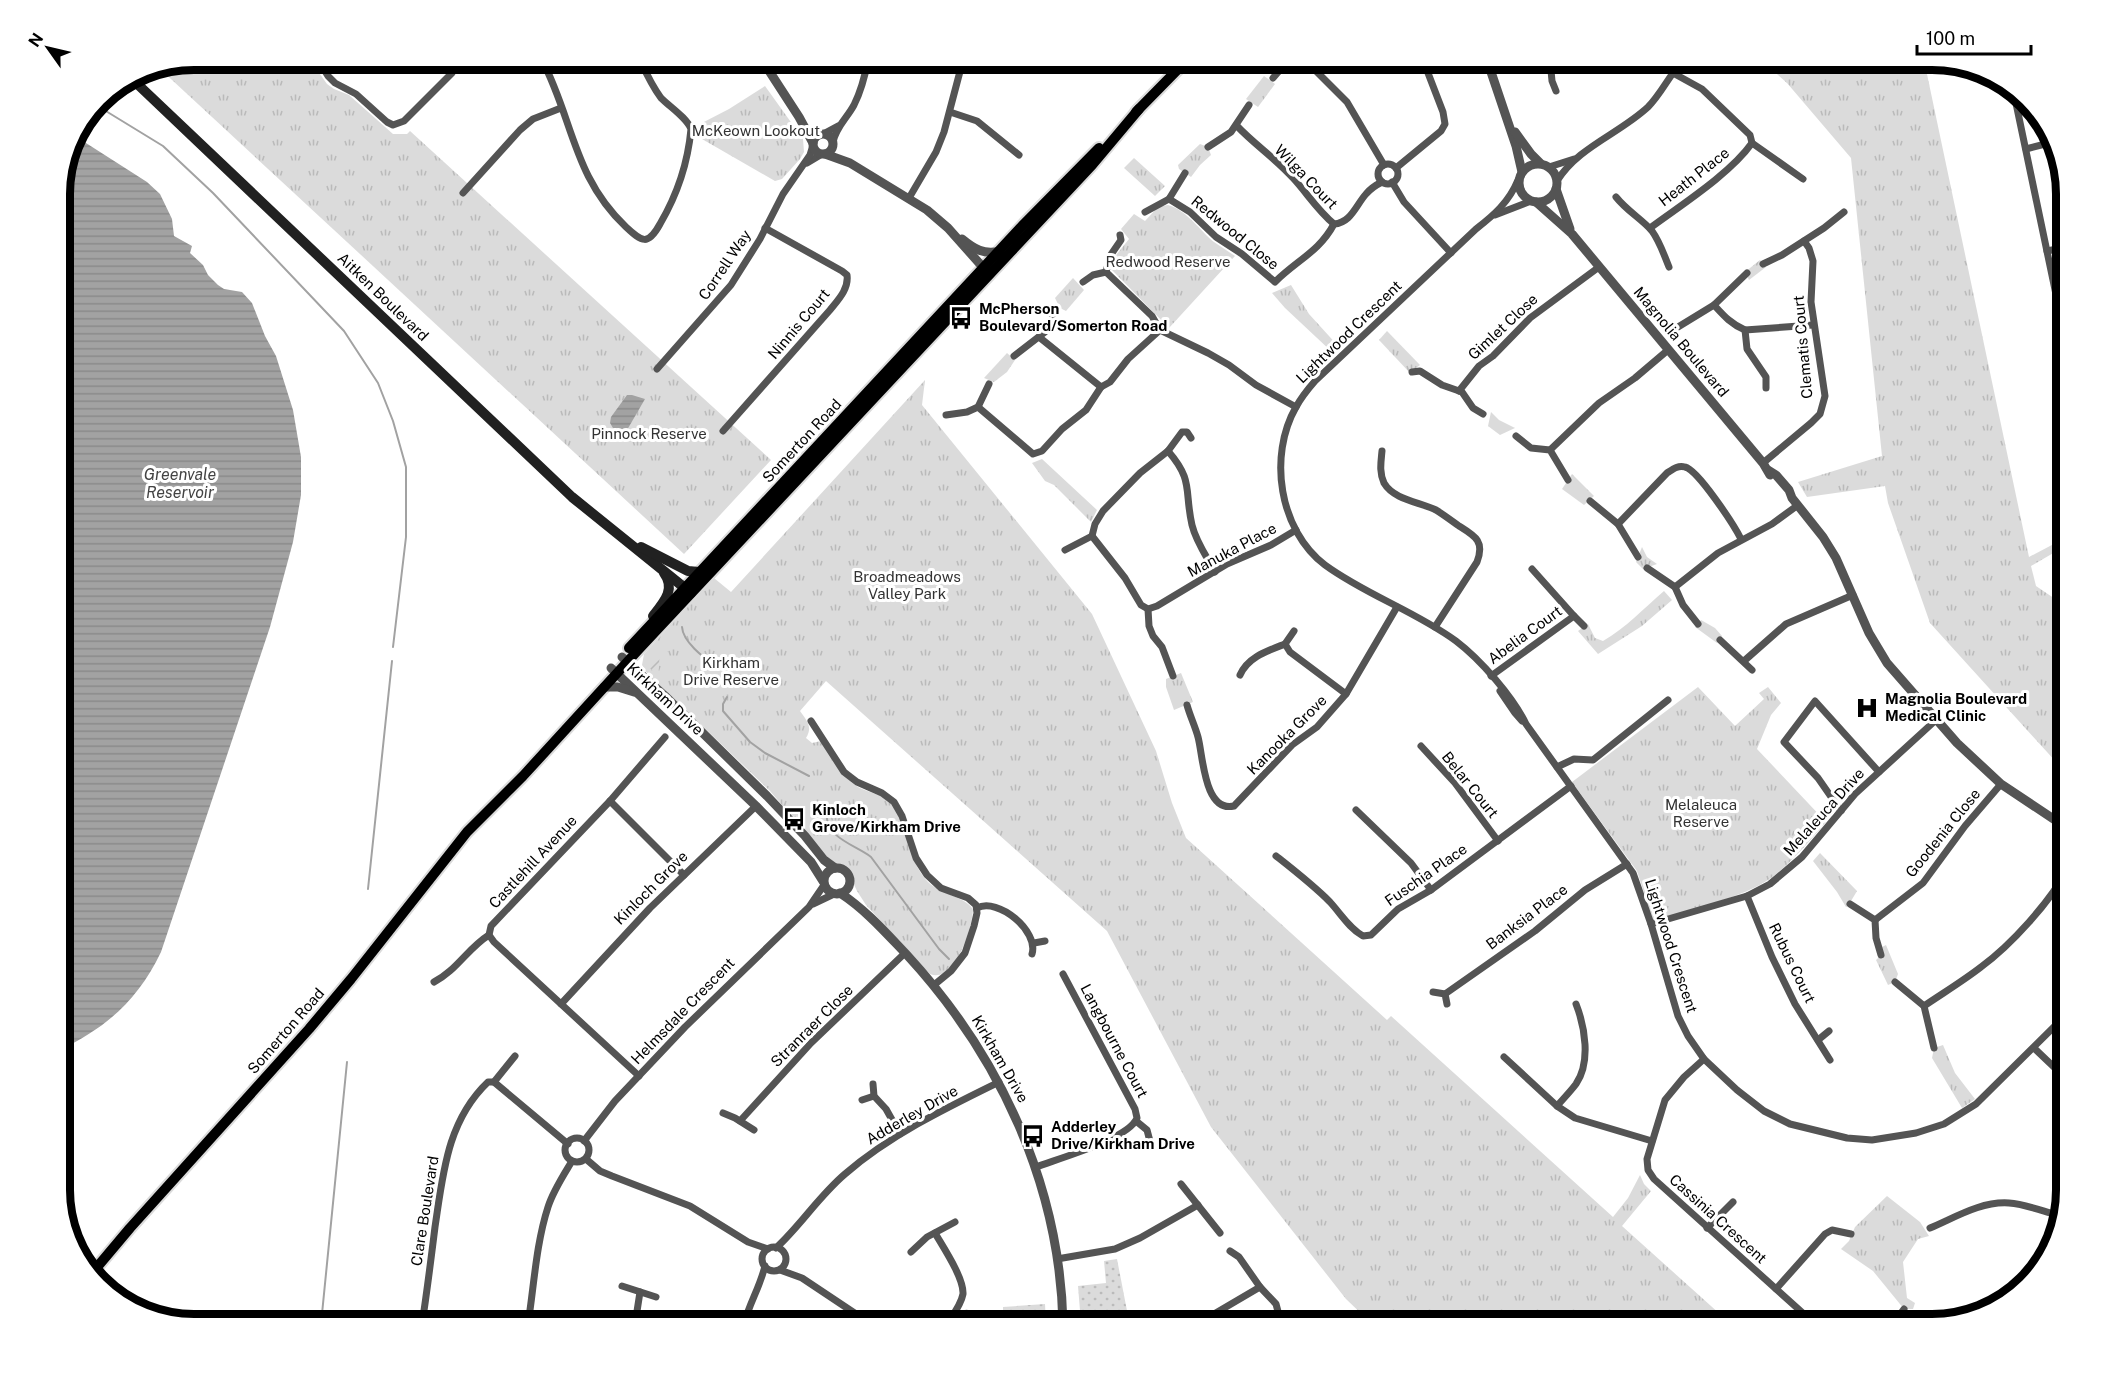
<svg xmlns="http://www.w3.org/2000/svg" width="2127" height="1384" viewBox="0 0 2127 1384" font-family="'Public Sans',sans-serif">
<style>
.grass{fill:url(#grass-dots)}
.park{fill:url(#park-tufts)}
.garden{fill:url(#garden-furrows)}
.water{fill:url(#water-rules)}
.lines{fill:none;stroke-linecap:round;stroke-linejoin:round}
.stream{stroke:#a2a2a2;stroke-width:2}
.primary-casing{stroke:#dbdbdb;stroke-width:14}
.minor{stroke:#545454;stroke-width:7}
.tertiary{stroke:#545454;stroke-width:9}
.secondary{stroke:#212121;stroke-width:10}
.primary{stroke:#000;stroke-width:10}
.labels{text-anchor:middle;stroke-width:6;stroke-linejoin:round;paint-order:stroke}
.park-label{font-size:15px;fill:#323232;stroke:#fff}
.street-label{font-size:15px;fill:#000;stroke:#fff}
.poi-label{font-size:15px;font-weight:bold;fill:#000;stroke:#fff;text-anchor:start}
.water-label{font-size:16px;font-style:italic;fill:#434343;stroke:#fff}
.rim{fill:none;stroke:#000;stroke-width:8}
</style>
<defs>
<pattern id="grass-dots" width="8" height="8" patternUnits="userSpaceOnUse" patternTransform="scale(1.5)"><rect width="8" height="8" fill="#dbdbdb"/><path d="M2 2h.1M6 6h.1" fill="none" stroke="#bababa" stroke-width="1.8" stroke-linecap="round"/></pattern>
<pattern id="park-tufts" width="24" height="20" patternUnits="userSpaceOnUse" patternTransform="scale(1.5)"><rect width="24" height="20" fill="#dbdbdb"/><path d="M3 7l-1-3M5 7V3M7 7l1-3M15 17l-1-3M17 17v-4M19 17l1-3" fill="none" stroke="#bababa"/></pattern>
<pattern id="garden-furrows" width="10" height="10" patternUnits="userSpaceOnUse" patternTransform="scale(1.5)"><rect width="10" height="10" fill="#dbdbdb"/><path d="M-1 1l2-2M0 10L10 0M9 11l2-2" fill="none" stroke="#bababa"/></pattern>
<pattern id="water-rules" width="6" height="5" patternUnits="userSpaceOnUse" patternTransform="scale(1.5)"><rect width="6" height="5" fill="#a2a2a2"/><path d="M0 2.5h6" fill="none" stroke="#8a8a8a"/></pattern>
</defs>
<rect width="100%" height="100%" fill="#fff"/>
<g class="grass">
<path d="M1117,1259L1129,1321L1081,1323L1078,1286L1106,1283L1104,1261Z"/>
<path d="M1045,1304L1046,1324H1003V1307Z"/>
<path d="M966,1309L1001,1324H958L957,1323Z"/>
</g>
<g class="park">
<path d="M195,60H310L327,84L334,89L349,95L393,134H407L410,131L771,460L684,554L158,67Z"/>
<path d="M1761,60H1924L2029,557L2067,537V545L2031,566L2036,586L2067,607V774L1930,623L1888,503L1885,486L1807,497L1798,482L1882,456L1851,158L1787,83Z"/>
<path d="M1264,76L1275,84L1258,107L1246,99Z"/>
<path d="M765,86L803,139L804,152L800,159L782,179L775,181L702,139L700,124L729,109Z"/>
<path d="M1200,144L1208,147L1211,155L1200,165L1191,177L1179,169L1178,165Z"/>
<path d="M1134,158L1165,186L1155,196L1124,168Z"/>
<path d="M1168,205C1188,211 1199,230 1214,242C1221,247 1228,251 1235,256L1169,328L1111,269L1113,259L1129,239L1121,229L1134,214L1145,221L1158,207Z"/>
<path d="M1760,260L1766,267L1749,280L1745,272Z"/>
<path d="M1073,278L1084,290L1066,311L1060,308L1055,298Z"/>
<path d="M1291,285L1309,314L1339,347L1332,352L1285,308L1272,293Z"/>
<path d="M1387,331L1420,365L1410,373L1379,340Z"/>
<path d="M1007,353L1015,360L1007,372L994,382L984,378Z"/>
<path d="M925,380L922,405L1092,614L1156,751L1172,803L1186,838L1387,1020L1391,1016L1613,1217L1628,1198L1640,1175L1644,1184L1651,1191L1622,1226L1731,1324H1372L1346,1299L1211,1127L1107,931L826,681L800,711C807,721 813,727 806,738L812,743L821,741C832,757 841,776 858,787C869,793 882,794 891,803C909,823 906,859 928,882C941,894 968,898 973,910C972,928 955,984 930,974L866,905L857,891L847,870L832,863L770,791L645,671L642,665L644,654L714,578L731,592Z"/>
<path d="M1491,412L1499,420L1515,428L1500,435L1488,426Z"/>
<path d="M1042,459L1097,510L1091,522L1054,485L1045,481L1032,463Z"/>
<path d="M1572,474L1594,496L1584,505L1562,489Z"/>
<path d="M1642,547L1647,557L1657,564L1643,569L1636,562Z"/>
<path d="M1664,591L1672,600L1642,626L1598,654L1578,631L1588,624L1595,638L1603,641C1626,628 1644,608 1664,591Z"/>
<path d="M1701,620L1715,628L1722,636L1717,643L1695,627Z"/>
<path d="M1181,673L1193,702L1174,710L1166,687V679Z"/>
<path d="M1698,687L1735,726L1764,699L1759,693L1768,687L1781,703L1771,715L1757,749L1826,822C1809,842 1792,862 1771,878C1741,899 1689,909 1653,921L1637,871L1572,782Z"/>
<path d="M1820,853L1857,891L1848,906L1846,907L1837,892L1813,861Z"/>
<path d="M1886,945L1898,974L1895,982L1888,985L1876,960L1881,955L1882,947Z"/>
<path d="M1943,1045L1955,1073L1975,1099L1962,1108L1932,1058L1934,1048Z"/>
<path d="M1887,1196L1920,1222L1929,1236L1918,1239L1903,1262L1907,1298L1915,1303L1913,1309H1904L1873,1271L1841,1249L1849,1241L1855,1227Z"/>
</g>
<path class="garden" d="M665,643L670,647L667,652L662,651C657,658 661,668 657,676L649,667L654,653Z"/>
<g class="water">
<path d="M75,136L147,182L160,194L172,219L174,236L192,246L190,253L203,265L208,275L218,285L224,289L242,292L252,303L265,336L276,356L293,410L301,457V495L293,542L270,627L161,952C138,1000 107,1027 60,1050V186L70,143Z"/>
<path d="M627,395H632L645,399L623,437L616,433L610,423L611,417Z"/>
</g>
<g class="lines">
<g class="stream">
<path d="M96,105L163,146L213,193L344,331L378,383L393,421L406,467V537L393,647"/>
<path d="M682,627C683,643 706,659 718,668"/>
<path d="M733,670L736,661"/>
<path d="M727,697L723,704V711L750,742L765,753L809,776"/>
<path d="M827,814C824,837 857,846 871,857L939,949L949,959"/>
<path d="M368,889L392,661"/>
<path d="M321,1324L347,1062"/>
</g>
<g class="primary-casing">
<g id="primary">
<path d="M1136,112L1187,60"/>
<path d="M629,648L1024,224L1099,148"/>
<path d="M93,1272L130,1228L309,1029L351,979L467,832L523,776L640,648L1092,165L1139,109"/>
</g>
</g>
<g class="minor">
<path d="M318,60L328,76L335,83L356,94L387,122L393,125L404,121L452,73L458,60"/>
<path d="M542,60C573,119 573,177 626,227C642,242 648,246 660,224C677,195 688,162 691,129C687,118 670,107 661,98C652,86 646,73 640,60"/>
<path d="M1305,60L1347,102L1384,165"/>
<path d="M1550,60L1552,81L1556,91"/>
<path d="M1659,60L1673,73L1702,89L1750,135L1752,143L1803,179"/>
<path d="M1273,78L1279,71L1298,60"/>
<path d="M2013,89L2067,347"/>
<path d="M950,112L977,121L1019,155"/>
<path d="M1237,126C1254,144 1276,159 1293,178C1307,193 1318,211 1334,224C1351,223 1356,205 1366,194C1371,188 1376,185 1382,182"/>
<path d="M825,133L838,126"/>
<path d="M833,142C836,127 847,118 854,105C861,91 865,76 868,60"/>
<path d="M1208,147L1231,132L1249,105"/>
<path d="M2026,149L2053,142"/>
<path d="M807,163L822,154"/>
<circle cx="1388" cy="174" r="10"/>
<path d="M1549,167L1574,159"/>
<path d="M1396,168L1441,131L1445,124L1443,112L1423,60"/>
<path d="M1518,180C1509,202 1494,215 1476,229L1315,381C1308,389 1301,398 1296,407C1268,456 1279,530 1325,565C1366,595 1415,611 1456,641C1481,660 1513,697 1526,724L1633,873L1651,924L1678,1016L1688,1036L1704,1059L1737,1090L1764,1111L1790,1124L1847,1138L1872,1140L1916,1133L1944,1124L1976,1104L2067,1014"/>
<path d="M1557,181C1578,147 1619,134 1648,107C1658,97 1665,84 1673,73"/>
<path d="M1392,182L1404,202L1451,253"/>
<path d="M463,193L520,130L533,119L561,108"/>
<path d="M1616,197C1627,211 1643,220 1652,231C1660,242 1664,255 1669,267"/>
<path d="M909,198L936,152L944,132L963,60"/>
<path d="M1169,199L1190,212L1216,237L1242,254L1275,282C1297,260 1319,252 1334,224"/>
<path d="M1145,212L1169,199L1185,173"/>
<path d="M1495,215L1531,201"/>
<path d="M1650,228C1681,205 1730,174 1752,143"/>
<path d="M2047,251L2067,247"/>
<path d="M1763,264L1782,255L1824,228L1844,212"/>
<path d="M1106,272L1152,316L1160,330L1208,353L1229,365L1256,385L1296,407"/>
<path d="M1083,282L1093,275L1106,272L1110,256L1121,240L1120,235"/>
<path d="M1714,305C1724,316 1731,324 1745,330L1813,325"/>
<path d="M1678,327L1714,305L1747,273"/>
<path d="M1745,330L1747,349L1766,377V388"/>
<path d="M1039,337L1101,387L1110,382L1128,359L1160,330"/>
<path d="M1014,356L1045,332L1056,310"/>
<path d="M657,369L731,285L760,239L783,194L810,155L813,145"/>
<path d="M1412,372L1420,371L1442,385L1462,392L1473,408L1483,414"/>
<path d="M1459,391L1479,366L1493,356L1530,318L1599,267"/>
<path d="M978,407L1033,454L1042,451L1062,429L1086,410L1101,387"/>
<path d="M946,415L967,412L978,407L989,384"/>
<path d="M723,431L830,310C838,300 849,289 847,275L842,271L765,228"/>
<path d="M1516,436L1531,448L1550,450L1568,480"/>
<path d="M1550,450L1599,403L1635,378L1668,350"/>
<path d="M1168,451C1194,481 1184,490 1192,525C1196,542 1207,557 1215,572"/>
<path d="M1382,451C1381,462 1379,472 1384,483C1394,500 1420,502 1436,510C1444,515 1452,521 1459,526C1475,536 1485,541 1477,562L1435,627"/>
<path d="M1763,463L1811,423L1820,414L1825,396L1811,302L1813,261L1809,248L1804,241"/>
<path d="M1590,501L1618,524L1638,557"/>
<path d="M1618,524L1667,473C1673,469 1678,465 1685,467C1698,470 1734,525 1741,539"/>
<path d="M1092,536L1125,578L1141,605L1148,609L1157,606L1227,564L1271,545L1296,530"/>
<path d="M1065,550L1092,536L1095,524L1103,511L1140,473L1168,451L1182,432H1187L1191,438"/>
<path d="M1647,568L1675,587L1683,605L1698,624"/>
<path d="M1675,587L1718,553L1772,524L1798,505"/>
<path d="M1148,609L1149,626L1153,636L1162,647L1173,676"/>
<path d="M1574,616L1584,626"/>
<path d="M1720,640L1752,670"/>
<path d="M1285,644L1294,631"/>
<path d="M1744,661L1786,624L1853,595"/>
<path d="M1240,675C1248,657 1267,651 1285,644L1290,652L1346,694"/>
<path d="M1491,676L1574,616L1532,569"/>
<path d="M1500,691L1515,713L1522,721"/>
<path d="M1187,705C1190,716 1195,726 1198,737C1203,755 1204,813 1234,806L1292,745L1317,727L1346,694L1397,607"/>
<path d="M811,721L844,772L857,782L882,793L894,802L902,816L916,858L927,875L941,888L968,898L976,905L977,913L974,926L965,953L951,971L934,985"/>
<path d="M1421,746L1455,783L1498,841"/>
<path d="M1557,767L1574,759L1593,760L1668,700"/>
<path d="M610,801L684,875"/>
<path d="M1356,810L1411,863L1431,890"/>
<path d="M1841,811L1818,778L1784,742L1815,701L1879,772"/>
<path d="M1276,856C1295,871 1313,885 1330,902C1341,914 1349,928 1363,936L1371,935L1398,909L1431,890L1571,786"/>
<path d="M1747,896L1772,957L1795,1004L1830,1060"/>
<path d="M813,904L834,894"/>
<path d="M1850,904L1875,920L1876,938L1881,955"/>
<path d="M977,908C998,897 1039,931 1032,954"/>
<path d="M1875,920L1923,883L1965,826L2001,784"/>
<path d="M1651,924L1747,896L1770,884L1802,857L1855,794L1937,719"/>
<path d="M1034,943L1045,941"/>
<path d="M434,982C456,971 468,948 489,935"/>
<path d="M1895,982L1924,1006L1934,1048"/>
<path d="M1433,992L1445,994L1447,1004"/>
<path d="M1445,994L1535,931L1585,890L1627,864"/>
<path d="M561,1004L650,908L756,806"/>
<path d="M1924,1006C1943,993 1963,981 1981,967C2011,945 2050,902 2067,870"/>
<path d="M1818,1040L1829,1031"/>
<path d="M1504,1057L1557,1106L1575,1118L1652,1141"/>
<path d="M1704,1059L1684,1077L1665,1100L1647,1159L1648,1170L1654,1179L1815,1324"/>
<path d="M639,1076L494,942L489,935L491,926L610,801L665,737"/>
<path d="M494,1082L568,1144"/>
<path d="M873,1084L874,1096L886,1109L900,1134"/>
<path d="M862,1100L874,1096"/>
<path d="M1557,1106C1563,1099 1570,1092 1576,1084C1591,1062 1585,1027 1576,1004"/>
<path d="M723,1113L735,1118L754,1130"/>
<path d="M740,1121L811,1043L905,953"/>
<path d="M1136,1121L1147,1130L1151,1145"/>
<circle cx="577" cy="1150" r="12"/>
<path d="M584,1141L615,1101L685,1027L809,907L824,885"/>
<path d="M586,1159L600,1171L612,1176L690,1206L748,1242L768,1249"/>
<path d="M1036,1167C1057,1159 1129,1139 1137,1118L1135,1109L1063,974"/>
<path d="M1181,1184L1220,1233"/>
<path d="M1707,1228L1733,1202"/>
<path d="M1930,1228C1954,1218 1981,1201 2009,1203C2024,1204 2040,1210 2054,1214"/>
<path d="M935,1233C943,1247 964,1278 963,1294C961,1305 953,1315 947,1324"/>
<circle cx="774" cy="1259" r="12"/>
<path d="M776,1248C801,1225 819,1196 845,1174C890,1135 946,1108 999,1082"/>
<path d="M1230,1251L1239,1257L1260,1287L1276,1304L1280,1319"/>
<path d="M911,1252L927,1237L955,1222"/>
<path d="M1057,1259L1115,1249L1140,1238L1198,1205"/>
<path d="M780,1270L802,1278L871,1324"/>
<path d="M2031,1277L2040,1261L2049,1236L2066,1168L2064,1089L2056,1069L2034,1048"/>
<path d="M622,1286L656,1297"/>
<path d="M1776,1289L1825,1234L1832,1230L1851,1234"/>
<path d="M422,1324C427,1292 431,1259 435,1227C443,1174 447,1121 488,1082H494L515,1056"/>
<path d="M528,1324C534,1286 536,1244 548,1207C553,1191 563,1176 572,1161"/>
<path d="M635,1324L640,1292"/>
<path d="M744,1324C749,1304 760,1287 765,1266"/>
<path d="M1197,1324L1260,1287"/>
<path d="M1893,1324L1904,1309"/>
</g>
<g class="tertiary">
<path d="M762,60L799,117L813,143"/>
<path d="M1487,60L1516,146L1522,172"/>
<path d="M1515,132L1531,154L1540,163"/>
<circle cx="823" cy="144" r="10"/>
<path d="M825,154L850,163L927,210L948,228L988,273"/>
<circle cx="1538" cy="183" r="19"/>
<path d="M1556,189L1570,229"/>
<path d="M1536,202L1572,234L1763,463L1770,475"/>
<path d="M962,239C974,249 984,255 1000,251"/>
<path d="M1768,470L1776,475L1789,490L1792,498L1823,537L1836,558L1869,633L1887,663L1957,743L2001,784L2067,828"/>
<path d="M622,657L665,696L767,796L805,836L824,860L835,868"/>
<path d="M611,668L756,806L811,862L823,881"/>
<path d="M604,687H618L634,692"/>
<circle cx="837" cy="881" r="13"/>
<path d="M840,893C866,910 886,933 907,955C1000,1056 1060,1185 1063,1324"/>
</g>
<g class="secondary">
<path d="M131,78L572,497L691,593"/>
<path d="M641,547L688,571L699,572"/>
<path d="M653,616C664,602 676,589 664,573"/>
</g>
<use href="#primary" class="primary"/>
</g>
<defs>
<g id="bus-bare" transform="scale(1.8)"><path d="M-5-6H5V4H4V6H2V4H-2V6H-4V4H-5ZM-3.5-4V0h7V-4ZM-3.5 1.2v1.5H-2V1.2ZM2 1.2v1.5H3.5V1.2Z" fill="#000" stroke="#fff" stroke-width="2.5" paint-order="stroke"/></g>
<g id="hospital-bare" transform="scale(1.8)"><path d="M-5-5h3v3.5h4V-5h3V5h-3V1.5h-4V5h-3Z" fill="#000" stroke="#fff" stroke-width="2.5" paint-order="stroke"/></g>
</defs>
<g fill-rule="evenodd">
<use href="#bus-bare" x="961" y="318"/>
<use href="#hospital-bare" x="1867" y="708"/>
<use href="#bus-bare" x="794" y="819"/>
<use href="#bus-bare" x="1033" y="1136"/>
</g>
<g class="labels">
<g class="park-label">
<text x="756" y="136">McKeown Lookout</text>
<text x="1168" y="267">Redwood Reserve</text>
<text x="649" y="439">Pinnock Reserve</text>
<text x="907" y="582">Broadmeadows<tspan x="907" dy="17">Valley Park</tspan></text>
<text x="731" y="668">Kirkham<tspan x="731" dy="17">Drive Reserve</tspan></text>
<text x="1701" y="810">Melaleuca<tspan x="1701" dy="17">Reserve</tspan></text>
</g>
<g class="street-label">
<text transform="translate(1306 177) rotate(46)" y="5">Wilga Court</text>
<text transform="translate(1694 177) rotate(-38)" y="5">Heath Place</text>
<text transform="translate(1235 233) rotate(39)" y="5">Redwood Close</text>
<text transform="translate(725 265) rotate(-56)" y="5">Correll Way</text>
<text transform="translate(383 297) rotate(44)" y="5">Aitken Boulevard</text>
<text transform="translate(799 324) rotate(-50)" y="5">Ninnis Court</text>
<text transform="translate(1503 327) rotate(-43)" y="5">Gimlet Close</text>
<text transform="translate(1349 332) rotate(-44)" y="5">Lightwood Crescent</text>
<text transform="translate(1681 342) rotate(50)" y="5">Magnolia Boulevard</text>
<text transform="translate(1803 347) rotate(-95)" y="5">Clematis Court</text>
<text transform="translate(802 441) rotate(-47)" y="5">Somerton Road</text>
<text transform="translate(1232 550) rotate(-28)" y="5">Manuka Place</text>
<text transform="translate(1525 635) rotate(-36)" y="5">Abelia Court</text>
<text transform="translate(665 699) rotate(43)" y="5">Kirkham Drive</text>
<text transform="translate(1287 735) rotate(-45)" y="5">Kanooka Grove</text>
<text transform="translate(1470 785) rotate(51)" y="5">Belar Court</text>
<text transform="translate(1824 812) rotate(-48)" y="5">Melaleuca Drive</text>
<text transform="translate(1943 833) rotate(-51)" y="5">Goodenia Close</text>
<text transform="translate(533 862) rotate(-47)" y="5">Castlehill Avenue</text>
<text transform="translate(1426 875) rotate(-35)" y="5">Fuschia Place</text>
<text transform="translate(651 888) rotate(-45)" y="5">Kinloch Grove</text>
<text transform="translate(1527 917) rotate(-37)" y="5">Banksia Place</text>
<text transform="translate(1671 946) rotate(72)" y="5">Lightwood Crescent</text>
<text transform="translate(1792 963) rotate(64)" y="5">Rubus Court</text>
<text transform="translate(683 1011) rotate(-46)" y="5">Helmsdale Crescent</text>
<text transform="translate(812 1026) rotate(-45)" y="5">Stranraer Close</text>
<text transform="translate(286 1031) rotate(-49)" y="5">Somerton Road</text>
<text transform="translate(1114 1041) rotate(62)" y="5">Langbourne Court</text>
<text transform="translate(1000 1059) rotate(60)" y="5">Kirkham Drive</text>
<text transform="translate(912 1115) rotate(-30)" y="5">Adderley Drive</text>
<text transform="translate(425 1211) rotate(-81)" y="5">Clare Boulevard</text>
<text transform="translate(1718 1219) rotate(42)" y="5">Cassinia Crescent</text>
</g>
<g class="poi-label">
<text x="979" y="314">McPherson<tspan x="979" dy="17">Boulevard/Somerton Road</tspan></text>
<text x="1885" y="704">Magnolia Boulevard<tspan x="1885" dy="17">Medical Clinic</tspan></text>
<text x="812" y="815">Kinloch<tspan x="812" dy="17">Grove/Kirkham Drive</tspan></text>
<text x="1051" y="1132">Adderley<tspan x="1051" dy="17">Drive/Kirkham Drive</tspan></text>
</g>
<g class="water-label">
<text x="180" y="480">Greenvale<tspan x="180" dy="18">Reservoir</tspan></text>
</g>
</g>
<path d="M0 0H2127V1384H0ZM194 70H1932A124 124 0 0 1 2056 194V1190A124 124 0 0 1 1932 1314H194A124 124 0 0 1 70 1190V194A124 124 0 0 1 194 70Z" fill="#fff" fill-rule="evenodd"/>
<path class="rim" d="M194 70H1932A124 124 0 0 1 2056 194V1190A124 124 0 0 1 1932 1314H194A124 124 0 0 1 70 1190V194A124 124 0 0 1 194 70Z"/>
<g transform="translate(48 48) rotate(304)" stroke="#ffffff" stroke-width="4.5" paint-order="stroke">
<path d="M0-4.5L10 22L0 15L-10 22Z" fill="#000000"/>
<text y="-9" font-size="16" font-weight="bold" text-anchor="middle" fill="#000000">N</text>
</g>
<path d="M1917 45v9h114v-9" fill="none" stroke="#000000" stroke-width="3"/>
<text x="1926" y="45" font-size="18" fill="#000000" stroke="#ffffff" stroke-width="4.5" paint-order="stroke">100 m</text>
</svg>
